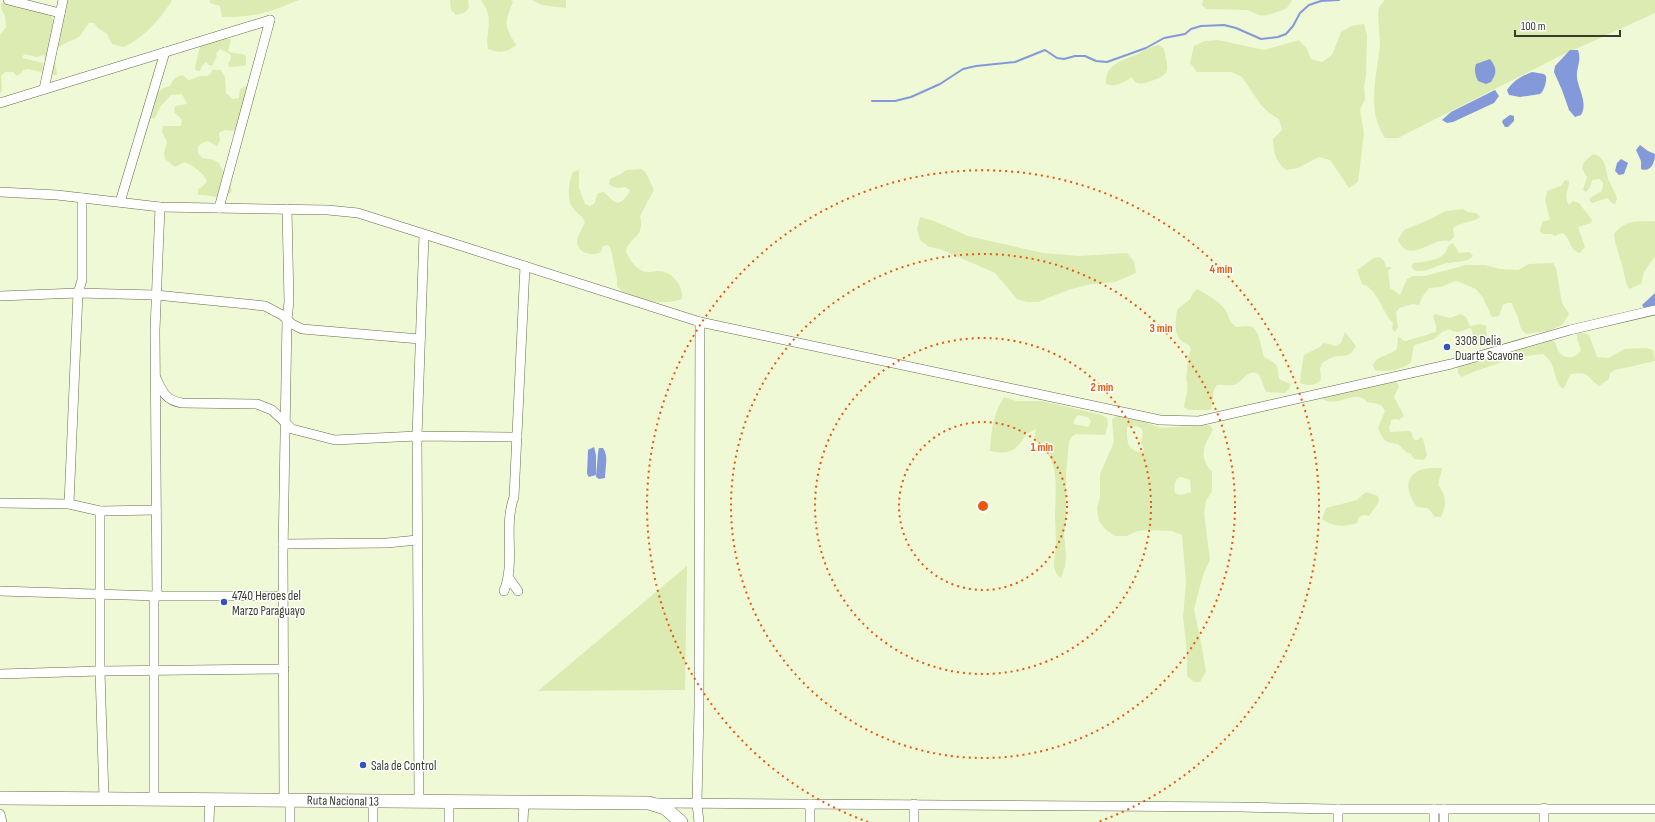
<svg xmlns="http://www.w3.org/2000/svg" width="1655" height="822" viewBox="0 0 1655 822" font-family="'Sofia Sans Condensed',sans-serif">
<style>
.green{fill:#dcebb1;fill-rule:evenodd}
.water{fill:#8399d9}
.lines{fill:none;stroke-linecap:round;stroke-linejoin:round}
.stream{stroke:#8399d9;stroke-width:2}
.minor-casing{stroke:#646c4d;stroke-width:10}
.highway-casing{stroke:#646c4d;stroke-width:14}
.minor{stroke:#fff;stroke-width:9}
.highway{stroke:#fff;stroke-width:13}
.ring{fill:none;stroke:#e8590c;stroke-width:2;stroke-dasharray:2 4}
.poi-dot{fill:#3850c2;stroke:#fff;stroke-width:1.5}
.labels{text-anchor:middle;stroke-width:3;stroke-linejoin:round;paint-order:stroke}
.poi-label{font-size:13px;fill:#383c2e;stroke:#fff;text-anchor:start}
.street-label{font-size:13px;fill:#383c2e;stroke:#fff}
.centre{fill:#e8590c;stroke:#fff;stroke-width:2}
.ring-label{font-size:12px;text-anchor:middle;font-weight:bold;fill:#e8590c;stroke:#fff;stroke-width:3;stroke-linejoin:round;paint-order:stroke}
</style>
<rect width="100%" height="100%" fill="#eff9d5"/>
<g class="green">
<path d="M65,0H172C162,18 142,39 124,47L112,44L107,34L98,28L94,23H89C85,28 82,35 77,38C69,43 55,44 54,56C54,62 57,68 57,75H51L46,65L44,55L37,57L24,54L22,58L43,63L44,68L42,72L28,69L23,70L21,73L17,76L13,72H5L1,76L2,89L0,94V35L6,27L5,16L1,8V4L4,1L48,12L53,19V29Z"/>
<path d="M210,0H299C271,12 253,18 222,17L220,6L210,3Z"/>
<path d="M450,0H468L469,8L464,13L456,15L451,10Z"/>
<path d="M481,0H511L513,2C504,24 504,25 516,45C507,53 499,53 488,49C485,37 492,23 487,11C486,7 483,3 481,0Z"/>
<path d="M532,0H566V8L542,5Z"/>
<path d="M1203,0H1292L1287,8C1280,11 1266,17 1259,15C1255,14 1252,11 1247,10L1206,9L1202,5Z"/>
<path d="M1385,0H1655V13L1556,58L1398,138H1385C1366,110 1377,76 1380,45C1380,37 1377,13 1379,8C1380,5 1383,2 1385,0Z"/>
<path d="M1364,24L1367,35L1366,76L1364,87L1365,99L1360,110L1364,133L1358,182L1349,188L1330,160L1319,157L1298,168L1286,170C1275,160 1274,154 1273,139L1282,130L1279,119L1269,113L1261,105L1242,77L1232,72H1197L1190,63L1194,46L1205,41L1218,40L1264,50L1299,40L1307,49L1311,59L1322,62L1332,55L1341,32L1351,26Z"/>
<path d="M222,39H231L228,51C234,55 241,52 246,56V64L244,66L229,67L228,64L231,58L230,54L220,49L216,53L217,56L212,66L209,65L206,62L202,66L200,71H197L195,69C196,63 199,49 201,45Z"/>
<path d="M1159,45L1164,49C1168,69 1172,74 1151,81C1144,83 1142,85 1135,82L1132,77C1124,82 1116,88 1106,84C1104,64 1124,60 1138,54C1146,50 1151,46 1159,45Z"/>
<path d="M213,69L215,70H221L225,77L226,93L233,99L239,98L240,89L248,85L254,86C258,98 251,104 247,113C244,119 243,126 242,132L225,130L219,133L220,141L217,146L208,141L202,143L198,147V153L202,158L214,160L219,163L222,169L227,173L232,190C223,204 223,198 211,196C206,195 202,195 198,195V189L203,186L207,181C204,173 192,165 184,162L175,167L165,159L164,153L167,142L162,132L163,126H181L182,120L174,112L175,106L187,104L182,94L171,95L160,107L155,118H150C152,104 154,88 170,86C173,79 176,77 183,75L188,80C191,80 194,78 197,77C206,74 208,80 213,69Z"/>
<path d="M1593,154C1607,157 1605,170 1609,181C1612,187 1615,192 1617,199L1615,204L1612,203L1608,198L1592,203L1589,200L1590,198L1602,191L1603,183L1600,179L1592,180L1590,187L1586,192L1583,190L1587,177L1582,168L1584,162Z"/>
<path d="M642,169L646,173L654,190L640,216C646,238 628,237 626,252C630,260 636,270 646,272C649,273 654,271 658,271C672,271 684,286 682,299C665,306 628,301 617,286V280L611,249L608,245L603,246L601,252C590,258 573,251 578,237C580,232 583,227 585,222C582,215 577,214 573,208C566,200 569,180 573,172L579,170V188L585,204L590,206L595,203L596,198L598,193L604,192L612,200L618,203C624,200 627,197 630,190L625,187C618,189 614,188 609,184L610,179L621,174L626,170Z"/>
<path d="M1565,180L1569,181C1569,190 1563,196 1569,205L1573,201L1579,203L1592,220L1591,223L1578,227L1585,247L1580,253C1570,251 1570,238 1563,233L1554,236L1552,234H1543L1540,232V229L1543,221L1550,220L1545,200L1547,191L1561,186Z"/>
<path d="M1463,209L1467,212L1476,213L1480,217C1472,223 1461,222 1453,228L1454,237L1450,241C1431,236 1410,266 1398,240L1404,230L1426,221L1446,211Z"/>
<path d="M920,217L934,221L968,236L1043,253L1079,256L1127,253L1134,262L1136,273L1115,282L1091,284L1068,290L1038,302H1027L1017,299L995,273L940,249L929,247L920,240L917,229Z"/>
<path d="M1655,221V256L1644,272L1641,284L1629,289C1624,279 1625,275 1622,265C1619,254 1615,245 1614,234C1626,219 1637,222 1655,221Z"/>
<path d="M1453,243L1459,253L1470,252L1473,256C1467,263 1457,261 1449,263C1437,264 1430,272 1416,271L1412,268V265L1414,263C1427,261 1446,261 1448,246Z"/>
<path d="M1380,257L1384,261L1386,267H1392L1388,271L1390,288L1400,295L1407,279L1413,276H1425L1466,265H1485L1500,269L1518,270L1529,264L1553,263L1556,268L1562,303L1569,314L1562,325L1548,331L1527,334C1520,331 1520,324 1518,318C1517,312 1513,310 1512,303H1507L1503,305L1499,316L1492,317L1483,298L1476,289L1456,281L1441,287L1429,288L1422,297L1419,305L1413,304L1399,308L1396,313L1398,327L1395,332L1392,329L1393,323C1382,312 1377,288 1362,284L1357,270L1374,258Z"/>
<path d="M1197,289C1206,294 1221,302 1226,311C1230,318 1228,321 1236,327C1240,327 1245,326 1249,326C1260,327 1261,349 1264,357C1279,365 1277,363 1279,379L1291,384L1289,389L1285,393L1266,392L1259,374C1247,369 1245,379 1236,384C1230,387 1223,384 1217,385L1214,390L1211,410H1189L1184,407C1185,398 1190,388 1186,379C1188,369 1186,358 1191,350L1189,345C1173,339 1175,325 1177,310L1190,299L1193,293Z"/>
<path d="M1435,314L1450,318L1461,314L1466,317L1470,326L1480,324L1486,326L1487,344L1479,346L1471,345L1469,343L1474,339L1471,328L1458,332L1452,331L1450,329L1442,332L1434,339L1415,345C1412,349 1413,355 1411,361C1408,369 1383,373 1375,370L1373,365C1377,355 1390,356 1397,349L1398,336L1404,341H1406L1436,332V325L1433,316Z"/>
<path d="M1345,332L1356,346C1348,361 1342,353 1331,358C1328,359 1325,361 1322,363L1320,368L1321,380C1314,386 1309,386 1300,383L1301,372L1304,355L1320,347L1324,343L1336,346L1341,343Z"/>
<path d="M1577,333H1584L1589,335L1597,357L1609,358L1624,349L1647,348L1653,350L1655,361L1615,370L1610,373L1609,379L1599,386C1586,377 1590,371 1571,374C1567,379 1567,384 1563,389C1555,382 1556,374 1552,365C1550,360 1546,357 1543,354C1518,356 1484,367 1461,377L1458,373V367L1487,356L1552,340L1555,342C1556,345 1557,348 1558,351C1564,360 1576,359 1581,350L1577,339Z"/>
<path d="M1395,381L1399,386L1394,397L1404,416L1399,420L1395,419L1391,420V424L1389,426L1390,432L1409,431L1412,433L1413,438L1415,440H1418L1420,437L1423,439L1427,455L1424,460L1414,459L1411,454L1406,452L1398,444C1384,442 1384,441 1378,428L1385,411C1381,402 1376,404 1367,402C1356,387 1337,410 1321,398Z"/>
<path d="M1004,397L1016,401H1042L1102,415L1107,418L1108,424L1105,435L1076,434L1071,437L1069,442L1066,474V521L1064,533L1066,556L1065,567L1061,578C1050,570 1055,557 1056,547C1056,535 1055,524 1055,513C1056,484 1060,458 1034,440L1036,429L1026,434C1017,451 1009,455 990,451C991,431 993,414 1004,397ZM1077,415L1088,417L1091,422L1088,427L1074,424V421Z"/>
<path d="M1117,416L1129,419L1135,418L1160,428L1210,425L1213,430C1204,445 1198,456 1212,472V491L1206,501L1204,513L1210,560L1203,575L1194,609L1202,648L1206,672L1200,682H1194L1187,676V652L1183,617L1186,582L1182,535L1171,531L1148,530L1137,531L1127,536H1115L1106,530L1099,521L1097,509L1100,497V474L1114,442L1112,419ZM1136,426L1141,428L1143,433L1141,442L1144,450L1143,452C1126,452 1127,440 1127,427ZM1181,477L1190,480L1191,492C1185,494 1181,496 1175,493C1174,488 1174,481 1178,478Z"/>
<path d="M1430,468H1442L1438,485C1446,493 1447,506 1441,517H1435L1428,508L1417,507C1409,497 1402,479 1418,471C1421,469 1427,469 1430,468Z"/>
<path d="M1366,492L1378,496L1379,502L1369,516L1364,515L1359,517L1357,523C1345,527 1332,527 1322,519L1326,508L1357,500Z"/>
<path d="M687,566L685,690L538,691Z"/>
</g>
<g class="water">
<path d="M1570,50H1578C1582,60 1576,68 1577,78C1579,90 1588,104 1581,115L1575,117L1569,110L1562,90L1554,72L1555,66Z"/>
<path d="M1490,59C1497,68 1497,73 1491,82L1486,84L1478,81C1475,75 1474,70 1476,64Z"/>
<path d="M1532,72L1544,74L1546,76C1547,81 1544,91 1540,94L1520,97L1509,95L1507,90C1514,80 1522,76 1532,72Z"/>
<path d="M1495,90L1499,96L1494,103L1453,122L1447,123L1442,120L1451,112Z"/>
<path d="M1510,115L1514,116V121L1508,127H1505L1502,122L1503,120Z"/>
<path d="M1640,145L1648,151L1655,154C1655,162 1651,173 1641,169V161L1636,150Z"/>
<path d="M1621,159L1628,163L1624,174L1619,175L1615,171L1617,163Z"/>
<path d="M1655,293V306L1646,308H1644L1642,305Z"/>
<path d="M594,447L596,455V475L589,477L587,474L588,450Z"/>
<path d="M599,448H603C609,456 605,468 605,478L599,479L596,477L598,453Z"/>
</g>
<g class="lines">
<path class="stream" d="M872,101H895L911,97L940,84L963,69L976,66L1015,62L1045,50L1057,58L1064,59L1075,56H1085L1096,61L1107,62L1146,48L1164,38L1185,34L1191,29L1201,26L1224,25L1236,28L1261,39L1278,37L1286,34L1293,26L1300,13L1309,5L1321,1L1339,0"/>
<g class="minor-casing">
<g id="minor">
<path d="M8,0L60,13"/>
<path d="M44,89L63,0"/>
<path d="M0,103L270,20"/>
<path d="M0,192L57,195L160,207L328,210L358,213L700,322L1160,420L1199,421L1451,364L1570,330L1655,310"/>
<path d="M120,202L165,52"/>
<path d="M219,208L270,20"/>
<path d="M0,296L78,293L156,295L265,306L282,315L292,324L302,329L420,339"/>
<path d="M156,378C163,392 165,400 182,403L257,404L272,410L292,429L335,440L417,436L517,437"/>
<path d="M0,503L69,504L100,511L156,510"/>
<path d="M69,504L78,293L82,280V198"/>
<path d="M100,511V671L104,798"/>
<path d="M283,544L387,543L417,540"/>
<path d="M509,578L518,591"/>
<path d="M0,591L157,596H283"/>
<path d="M504,591C516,561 503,527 514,497L525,266"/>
<path d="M154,596V798"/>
<path d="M157,596L155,330L160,207"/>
<path d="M0,674L100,671L284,669"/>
<path d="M284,799L283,554L287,319L289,302L287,209"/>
<path d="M373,800V822"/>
<path d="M419,800L417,436L424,235"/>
<path d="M657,803L1239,807L1333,809H1655"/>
<path d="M810,804V822"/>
<path d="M1434,809V822"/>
<path d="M0,814L2,822"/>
<path d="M209,822L210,799"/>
<path d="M290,822V799"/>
<path d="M449,822V801"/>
<path d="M523,822L524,802"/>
<path d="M699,822L697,804L699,707L700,322"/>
<path d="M914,822V804"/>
<path d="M1338,822V809"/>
<path d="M1444,822V809"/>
<path d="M1544,822V808"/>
</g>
</g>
<g class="highway-casing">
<path id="highway" d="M0,798L649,803L665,808L681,822"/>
</g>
<use href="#minor" class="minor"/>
<use href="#highway" class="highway"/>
</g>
<g class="ring">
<circle cx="983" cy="506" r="84"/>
<circle cx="983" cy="506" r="168"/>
<circle cx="983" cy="506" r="252"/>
<path d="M868 822A336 336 0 1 1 1098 822"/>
</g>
<g class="poi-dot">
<circle cx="1447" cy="347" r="4"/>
<circle cx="224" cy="602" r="4"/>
<circle cx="363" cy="765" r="4"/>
</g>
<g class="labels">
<g class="poi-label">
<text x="1455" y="345">3308 Delia<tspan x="1455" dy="15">Duarte Scavone</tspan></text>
<text x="232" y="600">4740 Heroes del<tspan x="232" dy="15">Marzo Paraguayo</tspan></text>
<text x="371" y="770">Sala de Control</text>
</g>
<g class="street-label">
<text transform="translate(343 800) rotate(1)" y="5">Ruta Nacional 13</text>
</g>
</g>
<circle cx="983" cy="506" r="6" class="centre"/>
<g class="ring-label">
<text x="1221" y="273">4 min</text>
<text x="1161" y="332">3 min</text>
<text x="1102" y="391">2 min</text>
<text x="1042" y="451">1 min</text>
</g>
<path d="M1515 30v6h105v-6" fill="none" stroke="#383c2e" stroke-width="2"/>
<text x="1521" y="30" font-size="12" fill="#383c2e" stroke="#ffffff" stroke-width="3" paint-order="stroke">100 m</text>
</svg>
